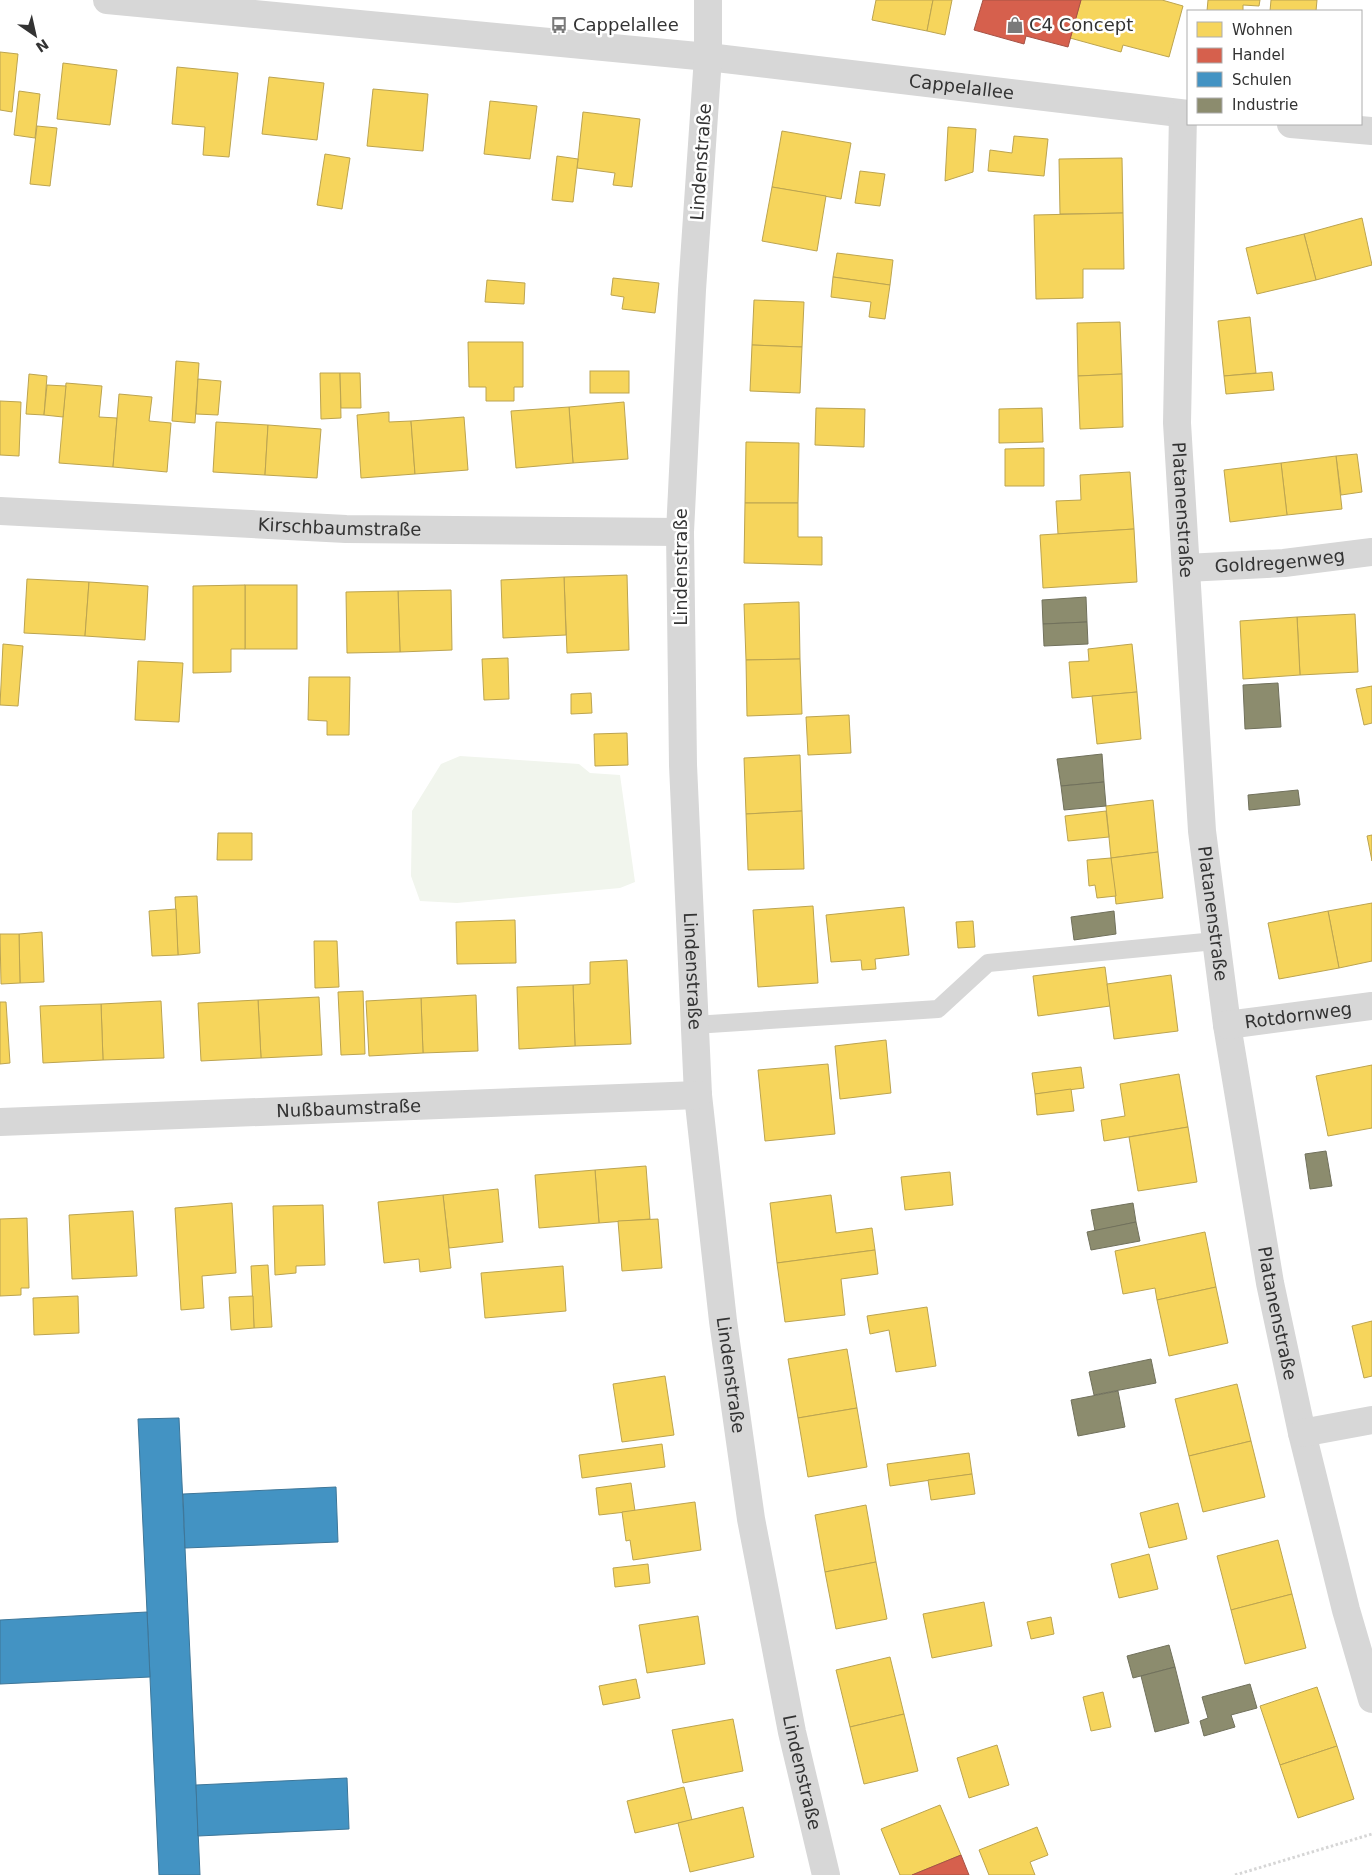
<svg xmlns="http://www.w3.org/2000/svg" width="1372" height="1875" viewBox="0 0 1372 1875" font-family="'DejaVu Sans',sans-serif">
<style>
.green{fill:#f1f5ed}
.homes{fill:#f6d55c;stroke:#bca450}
.shops{fill:#d6604d;stroke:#a55245}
.schools{fill:#4393c3;stroke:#3e7698}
.industry{fill:#8c8c6e;stroke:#71715c}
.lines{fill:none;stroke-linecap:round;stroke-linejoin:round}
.path{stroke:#d6d6d6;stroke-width:3;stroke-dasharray:2.5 2.5;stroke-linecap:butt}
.service{stroke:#d7d7d7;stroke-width:18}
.minor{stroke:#d7d7d7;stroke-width:28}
.labels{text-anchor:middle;stroke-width:5;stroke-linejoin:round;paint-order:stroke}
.poi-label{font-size:18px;fill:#333;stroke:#fff;text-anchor:start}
.street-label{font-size:18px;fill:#333;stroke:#fff}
</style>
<rect width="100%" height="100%" fill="#fff"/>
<path class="green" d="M460,756L579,764L590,773L620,775L635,882L620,888L457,903L420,901L411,876L412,811L441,764Z"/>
<g class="homes">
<path d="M876,0H933L927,31L872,20Z"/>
<path d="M933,0H952L945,35L927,31Z"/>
<path d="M1081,0H1162L1183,6L1169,57L1123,45L1121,52L1070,38Z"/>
<path d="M1208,0H1260L1259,6L1243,5V11H1207Z"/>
<path d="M1271,0H1317L1316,11H1270Z"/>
<path d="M0,52L18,54L12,112L0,110Z"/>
<path d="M63,63L117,70L110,125L57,119Z"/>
<path d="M177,67L238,73L229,157L203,155L205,127L172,124Z"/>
<path d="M269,77L324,83L317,140L262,134Z"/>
<path d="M373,89L428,94L423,151L367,146Z"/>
<path d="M19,91L40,94L35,138L14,135Z"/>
<path d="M490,101L537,106L530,159L484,154Z"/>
<path d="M583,112L640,119L632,187L613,185L615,173L577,168Z"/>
<path d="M37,126L57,128L50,186L30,184Z"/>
<path d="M948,127L976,129L973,172L945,181Z"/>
<path d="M782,131L851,143L841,199L772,187Z"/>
<path d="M1014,136L1048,139L1044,176L988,171L990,150L1012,153Z"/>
<path d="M325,154L350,158L342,209L317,205Z"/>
<path d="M557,156L578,159L573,202L552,200Z"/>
<path d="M1122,158L1123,213L1060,214L1059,159Z"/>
<path d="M860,171L885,174L880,206L855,203Z"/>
<path d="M772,187L826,196L817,251L762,241Z"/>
<path d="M1123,213L1124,269H1083V298L1036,299L1034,215Z"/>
<path d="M1362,218L1372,265L1316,280L1304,234Z"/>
<path d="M1304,234L1316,280L1257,294L1246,248Z"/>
<path d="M837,253L893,260L890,285L833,277Z"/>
<path d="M833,277L890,285L885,319L869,317L871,302L831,297Z"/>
<path d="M613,278L659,283L655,313L622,309L624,297L611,295Z"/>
<path d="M487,280L525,283L524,304L485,302Z"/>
<path d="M754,300L804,302L802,347L752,345Z"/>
<path d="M1250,317L1256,373L1224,376L1218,321Z"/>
<path d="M1120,322L1122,374L1078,376L1077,323Z"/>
<path d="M468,342H523V387H514V401H486V387H469Z"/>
<path d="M752,345L802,347L800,393L750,391Z"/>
<path d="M176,361L199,363L195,423L172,421Z"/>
<rect x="590" y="371" width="39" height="22"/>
<path d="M1272,372L1274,390L1226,394L1224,376Z"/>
<path d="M320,373H340L341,418L321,419Z"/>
<path d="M340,373H360L361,408H341Z"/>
<path d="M29,374L47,376L44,415L26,414Z"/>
<path d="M1122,374L1123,427L1080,429L1078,376Z"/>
<path d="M198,379L221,381L218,415L196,414Z"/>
<path d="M66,383L102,386L99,417L117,418L113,467L59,463Z"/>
<path d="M47,385L66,386L63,417L44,415Z"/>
<path d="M119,394L152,397L149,421L171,423L167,472L113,467Z"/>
<path d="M0,401L21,402L19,456L0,455Z"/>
<path d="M624,402L628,459L573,463L569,407Z"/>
<path d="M569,407L573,463L516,468L511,411Z"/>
<path d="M816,408L865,409L864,447L815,445Z"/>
<path d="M1042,408L1043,442L999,443V409Z"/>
<path d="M389,412V422L411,421L415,474L361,478L357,415Z"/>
<path d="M464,417L468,470L415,474L411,421Z"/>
<path d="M216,422L268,425L265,475L213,472Z"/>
<path d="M268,425L321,429L317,478L265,475Z"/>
<path d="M746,442L799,443L798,503H745Z"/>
<path d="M1044,448V486H1005V449Z"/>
<path d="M1357,454L1362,492L1341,495L1336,456Z"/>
<path d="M1336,456L1342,509L1287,515L1281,463Z"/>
<path d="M1281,463L1287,515L1230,522L1224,470Z"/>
<path d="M1130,472L1134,529L1058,534L1056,501L1081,500L1080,475Z"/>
<path d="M745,503H798V537H822V565L744,563Z"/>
<path d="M1134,529L1137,582L1043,588L1040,535Z"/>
<path d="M627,575L629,650L567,653L564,577Z"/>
<path d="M564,577L566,635L503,638L501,580Z"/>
<path d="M27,579L89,582L85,636L24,633Z"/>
<path d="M89,582L148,586L145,640L85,636Z"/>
<rect x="245" y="585" width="52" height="64"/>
<path d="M245,585V649H231V672L193,673V586Z"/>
<path d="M451,590L452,650L400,652L398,591Z"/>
<path d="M398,591L400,652L347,653L346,592Z"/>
<path d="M799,602L800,659L746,660L744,604Z"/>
<path d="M1355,614L1358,672L1300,675L1297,617Z"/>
<path d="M1297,617L1300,675L1243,679L1240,621Z"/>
<path d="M3,644L23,646L18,706L0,705Z"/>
<path d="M1132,644L1137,692L1072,698L1069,662L1089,661L1088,649Z"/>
<path d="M508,658L509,699L484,700L482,659Z"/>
<path d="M800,659L802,714L747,716L746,660Z"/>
<path d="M138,661L183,663L179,722L135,720Z"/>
<path d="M309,677H350L349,735H327V721L308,720Z"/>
<path d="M1372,686V723L1364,725L1356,689Z"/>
<path d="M1137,692L1141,739L1097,744L1092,696Z"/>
<path d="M591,693L592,713L571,714V694Z"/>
<path d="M849,715L851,753L808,755L806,717Z"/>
<path d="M627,733L628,765L595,766L594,734Z"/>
<path d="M800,755L802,811L746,814L744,758Z"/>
<path d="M1153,800L1158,852L1111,858L1106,806Z"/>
<path d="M802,811L804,869L748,870L746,814Z"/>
<path d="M1106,811L1109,837L1068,841L1065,816Z"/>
<path d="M218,833H252V860H217Z"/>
<path d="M1372,835V861L1367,836Z"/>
<path d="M1158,852L1163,898L1116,904L1111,858Z"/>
<path d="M1111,858L1116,896L1097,898L1095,885L1089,886L1087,860Z"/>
<path d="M197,896L200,953L178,955L175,897Z"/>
<path d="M1372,903V961L1339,968L1328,911Z"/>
<path d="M813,906L818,983L758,987L753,910Z"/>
<path d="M904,907L909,955L875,959L876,969L862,970L861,960L831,962L826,915Z"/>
<path d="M176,909L178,955L152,956L149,911Z"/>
<path d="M1328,911L1339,968L1279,979L1268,923Z"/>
<path d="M515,920L516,963L457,964L456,922Z"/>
<path d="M973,921L975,947L958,948L956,922Z"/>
<path d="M42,932L44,982L20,983L19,934Z"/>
<path d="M0,934H19L20,983L1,984Z"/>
<path d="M314,941H337L339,987L315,988Z"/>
<path d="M627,960L631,1044L575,1046L573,985L590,984V962Z"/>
<path d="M1105,967L1110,1006L1038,1016L1033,976Z"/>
<path d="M1171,975L1178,1031L1114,1039L1107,984Z"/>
<path d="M573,985L575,1046L519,1049L517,987Z"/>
<path d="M363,991L365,1054L341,1055L338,992Z"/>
<path d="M476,995L478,1051L423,1053L421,998Z"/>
<path d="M319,997L322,1055L261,1058L258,1000Z"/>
<path d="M421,998L423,1053L369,1056L366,1001Z"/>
<path d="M258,1000L261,1058L201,1061L198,1003Z"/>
<path d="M161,1001L164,1058L103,1060L101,1004Z"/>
<path d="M0,1002H6L10,1063L0,1064Z"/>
<path d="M101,1004L103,1060L43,1063L40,1006Z"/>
<path d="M886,1040L891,1093L840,1099L835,1046Z"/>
<path d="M828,1064L835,1134L765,1141L758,1070Z"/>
<path d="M1372,1065V1128L1328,1136L1316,1076Z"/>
<path d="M1081,1067L1084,1088L1035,1094L1032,1073Z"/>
<path d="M1179,1074L1188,1127L1104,1141L1101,1120L1125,1116L1120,1084Z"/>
<path d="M1071,1089L1074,1111L1037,1115L1035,1094Z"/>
<path d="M1188,1127L1197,1182L1138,1191L1129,1137Z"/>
<path d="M646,1166L650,1219L599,1223L595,1170Z"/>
<path d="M595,1170L599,1223L539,1228L535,1175Z"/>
<path d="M950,1172L953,1205L905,1210L901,1177Z"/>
<path d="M498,1189L503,1242L449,1248L443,1195Z"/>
<path d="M443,1195L451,1268L420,1272L419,1259L384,1263L378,1202Z"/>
<path d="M831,1195L836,1233L872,1228L875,1250L777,1263L770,1203Z"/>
<path d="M232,1203L236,1273L202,1276L204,1308L181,1310L175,1208Z"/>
<path d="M323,1205L325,1265L296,1266V1273L275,1275L273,1206Z"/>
<path d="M133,1211L137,1276L72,1279L69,1215Z"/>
<path d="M27,1218L29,1288H21V1295L0,1296V1219Z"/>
<path d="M658,1219L662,1268L622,1271L618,1221Z"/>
<path d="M1205,1232L1216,1287L1157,1300L1155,1288L1123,1294L1115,1251Z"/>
<path d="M875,1250L878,1274L841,1279L845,1315L785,1322L777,1263Z"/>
<path d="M268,1265L272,1327L254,1328L251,1266Z"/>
<path d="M563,1266L566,1311L485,1318L481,1273Z"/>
<path d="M1216,1287L1228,1343L1169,1356L1157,1300Z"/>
<path d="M78,1296L79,1333L34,1335L33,1298Z"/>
<path d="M253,1296L254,1328L231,1330L229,1297Z"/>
<path d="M927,1307L936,1366L896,1372L889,1330L870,1334L867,1316Z"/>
<path d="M1372,1321V1376L1364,1378L1352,1326Z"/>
<path d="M847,1349L857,1408L798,1418L788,1359Z"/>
<path d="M665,1376L674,1435L622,1442L613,1384Z"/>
<path d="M1237,1384L1251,1441L1189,1456L1175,1399Z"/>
<path d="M857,1408L867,1467L808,1477L798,1418Z"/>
<path d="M1251,1441L1265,1497L1203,1512L1189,1456Z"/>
<path d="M662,1444L665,1467L582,1478L579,1455Z"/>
<path d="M969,1453L972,1474L890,1486L887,1464Z"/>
<path d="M972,1474L975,1494L931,1500L928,1480Z"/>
<path d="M631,1483L635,1511L599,1515L596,1488Z"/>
<path d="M695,1502L701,1550L633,1560L630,1540L626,1541L622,1512Z"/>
<path d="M1178,1503L1187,1539L1149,1548L1140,1513Z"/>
<path d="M866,1505L876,1562L825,1572L815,1515Z"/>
<path d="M1278,1540L1292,1594L1231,1610L1217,1556Z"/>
<path d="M1149,1554L1158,1589L1119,1598L1111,1564Z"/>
<path d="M876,1562L887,1619L836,1629L825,1572Z"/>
<path d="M648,1564L650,1583L615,1587L613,1568Z"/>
<path d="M1292,1594L1306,1648L1245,1664L1231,1610Z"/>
<path d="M984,1602L992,1646L932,1658L923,1614Z"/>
<path d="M698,1616L705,1664L647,1673L639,1625Z"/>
<path d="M1051,1617L1054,1634L1031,1639L1027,1622Z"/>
<path d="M890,1657L904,1714L850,1727L836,1670Z"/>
<path d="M636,1679L640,1698L603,1705L599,1686Z"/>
<path d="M1317,1687L1337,1746L1280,1765L1260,1706Z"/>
<path d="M1103,1692L1111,1727L1091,1731L1083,1697Z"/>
<path d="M904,1714L918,1771L864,1784L850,1727Z"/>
<path d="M733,1719L743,1771L683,1783L672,1730Z"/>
<path d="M997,1745L1009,1785L969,1798L957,1758Z"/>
<path d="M1337,1746L1354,1799L1298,1818L1280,1765Z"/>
<path d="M684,1787L692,1820L635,1833L627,1801Z"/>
<path d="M940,1805L961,1855L912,1875H900L881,1829Z"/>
<path d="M743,1807L754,1857L690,1872L678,1823Z"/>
<path d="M1037,1827L1048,1855L1030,1862L1035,1875H989L979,1850Z"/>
</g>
<g class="shops">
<path d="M983,0H1081L1068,47L1026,36L1024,44L974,30Z"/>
<path d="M961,1855L969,1875H912Z"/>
</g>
<g class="schools">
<path d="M179,1418L196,1785L200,1875H159L147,1612L138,1419Z"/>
<path d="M336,1487L338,1542L185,1548L183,1494Z"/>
<path d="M147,1612L150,1677L0,1684V1620Z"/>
<path d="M347,1778L349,1829L198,1836L196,1785Z"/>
</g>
<g class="industry">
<path d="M1086,597L1087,622L1043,624L1042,600Z"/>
<path d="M1087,622L1088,644L1044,646L1043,624Z"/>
<path d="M1278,683L1281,727L1245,729L1243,685Z"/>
<path d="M1102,754L1104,782L1061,786L1057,759Z"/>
<path d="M1104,782L1106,806L1064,810L1061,786Z"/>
<path d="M1298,790L1300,805L1249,810L1248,795Z"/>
<path d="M1114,911L1116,934L1074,940L1071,917Z"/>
<path d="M1326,1151L1332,1186L1310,1189L1305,1154Z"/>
<path d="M1133,1203L1136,1222L1095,1231L1091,1210Z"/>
<path d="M1136,1222L1140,1241L1091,1250L1087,1232Z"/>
<path d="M1151,1359L1156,1383L1094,1395L1089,1372Z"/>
<path d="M1118,1391L1125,1427L1078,1436L1071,1400Z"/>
<path d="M1169,1645L1175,1667L1133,1678L1127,1656Z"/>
<path d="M1175,1667L1189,1723L1155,1732L1141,1676Z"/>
<path d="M1250,1684L1257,1708L1231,1715L1235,1727L1204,1736L1200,1721L1208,1718L1202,1697Z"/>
</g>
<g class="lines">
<path class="path" d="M1235,1875L1372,1834"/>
<path class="service" d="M694,1025L938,1009L988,963L1215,941"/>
<g class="minor">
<path id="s1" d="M107,0L708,57L1188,114"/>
<path id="s2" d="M708,0V57L692,290L680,532L683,765L698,1095L723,1321L751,1519L792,1732L826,1875"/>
<path id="s3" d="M1183,114L1177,423L1202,831L1227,1025L1270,1283L1302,1433L1346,1610L1372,1699"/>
<path d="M1291,124L1372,131"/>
<path id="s4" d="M0,511L346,529L680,532"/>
<path id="s5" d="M1186,568L1284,563L1372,552"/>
<path id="s6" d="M1227,1025L1372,1006"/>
<path id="s7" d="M0,1122L698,1095"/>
<path d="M1302,1433L1372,1420"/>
</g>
</g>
<defs>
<g id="bus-bare" transform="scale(1.35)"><path d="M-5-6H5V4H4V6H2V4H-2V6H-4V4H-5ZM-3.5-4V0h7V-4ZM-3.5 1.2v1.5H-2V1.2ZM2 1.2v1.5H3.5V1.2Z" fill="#7a7a7a" stroke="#fff" stroke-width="2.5" paint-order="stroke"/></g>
<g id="shop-bare" transform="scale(1.35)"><path d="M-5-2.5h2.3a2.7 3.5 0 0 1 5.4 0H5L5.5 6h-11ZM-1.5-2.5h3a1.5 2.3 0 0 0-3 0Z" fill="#7a7a7a" stroke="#fff" stroke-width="2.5" paint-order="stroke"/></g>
</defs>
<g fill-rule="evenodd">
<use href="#bus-bare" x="559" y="25"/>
<use href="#shop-bare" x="1015" y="25"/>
</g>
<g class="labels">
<g class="poi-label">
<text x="573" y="31">Cappelallee</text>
<text x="1029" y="31">C4 Concept</text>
</g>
<g class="street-label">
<text dy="6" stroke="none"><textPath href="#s1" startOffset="859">Cappelallee</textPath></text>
<text transform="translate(701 162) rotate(-86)" y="6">Lindenstraße</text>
<text dy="6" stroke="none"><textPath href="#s3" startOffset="396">Platanenstraße</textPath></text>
<text dy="6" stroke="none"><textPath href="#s4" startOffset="340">Kirschbaumstraße</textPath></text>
<text dy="6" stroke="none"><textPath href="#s5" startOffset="94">Goldregenweg</textPath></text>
<text transform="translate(681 567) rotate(-90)" y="6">Lindenstraße</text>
<text dy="6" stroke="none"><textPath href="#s3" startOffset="801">Platanenstraße</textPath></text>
<text dy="6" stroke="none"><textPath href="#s2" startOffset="972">Lindenstraße</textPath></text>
<text dy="6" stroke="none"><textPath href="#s6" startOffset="72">Rotdornweg</textPath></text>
<text dy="6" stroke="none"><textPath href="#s7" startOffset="349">Nußbaumstraße</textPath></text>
<text dy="6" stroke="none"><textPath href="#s3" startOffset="1206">Platanenstraße</textPath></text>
<text dy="6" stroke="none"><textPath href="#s2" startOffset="1378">Lindenstraße</textPath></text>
<text dy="6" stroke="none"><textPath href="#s2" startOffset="1782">Lindenstraße</textPath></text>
</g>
</g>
<rect x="1187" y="10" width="175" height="115" fill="#ffffff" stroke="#adadad"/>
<rect x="1197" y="22" width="25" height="15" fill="#f6d55c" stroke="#adadad"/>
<text x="1232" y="35" font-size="15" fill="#333333">Wohnen</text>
<rect x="1197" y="48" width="25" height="15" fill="#d6604d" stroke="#adadad"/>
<text x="1232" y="60" font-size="15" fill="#333333">Handel</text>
<rect x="1197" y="72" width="25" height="15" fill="#4393c3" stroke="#adadad"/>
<text x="1232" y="85" font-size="15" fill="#333333">Schulen</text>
<rect x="1197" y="98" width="25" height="15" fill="#8c8c6e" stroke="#adadad"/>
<text x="1232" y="110" font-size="15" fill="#333333">Industrie</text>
<g transform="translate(35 35) rotate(146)" stroke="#ffffff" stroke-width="4" paint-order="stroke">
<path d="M0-4L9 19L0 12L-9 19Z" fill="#333333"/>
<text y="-8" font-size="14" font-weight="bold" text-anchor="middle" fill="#333333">N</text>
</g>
</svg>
